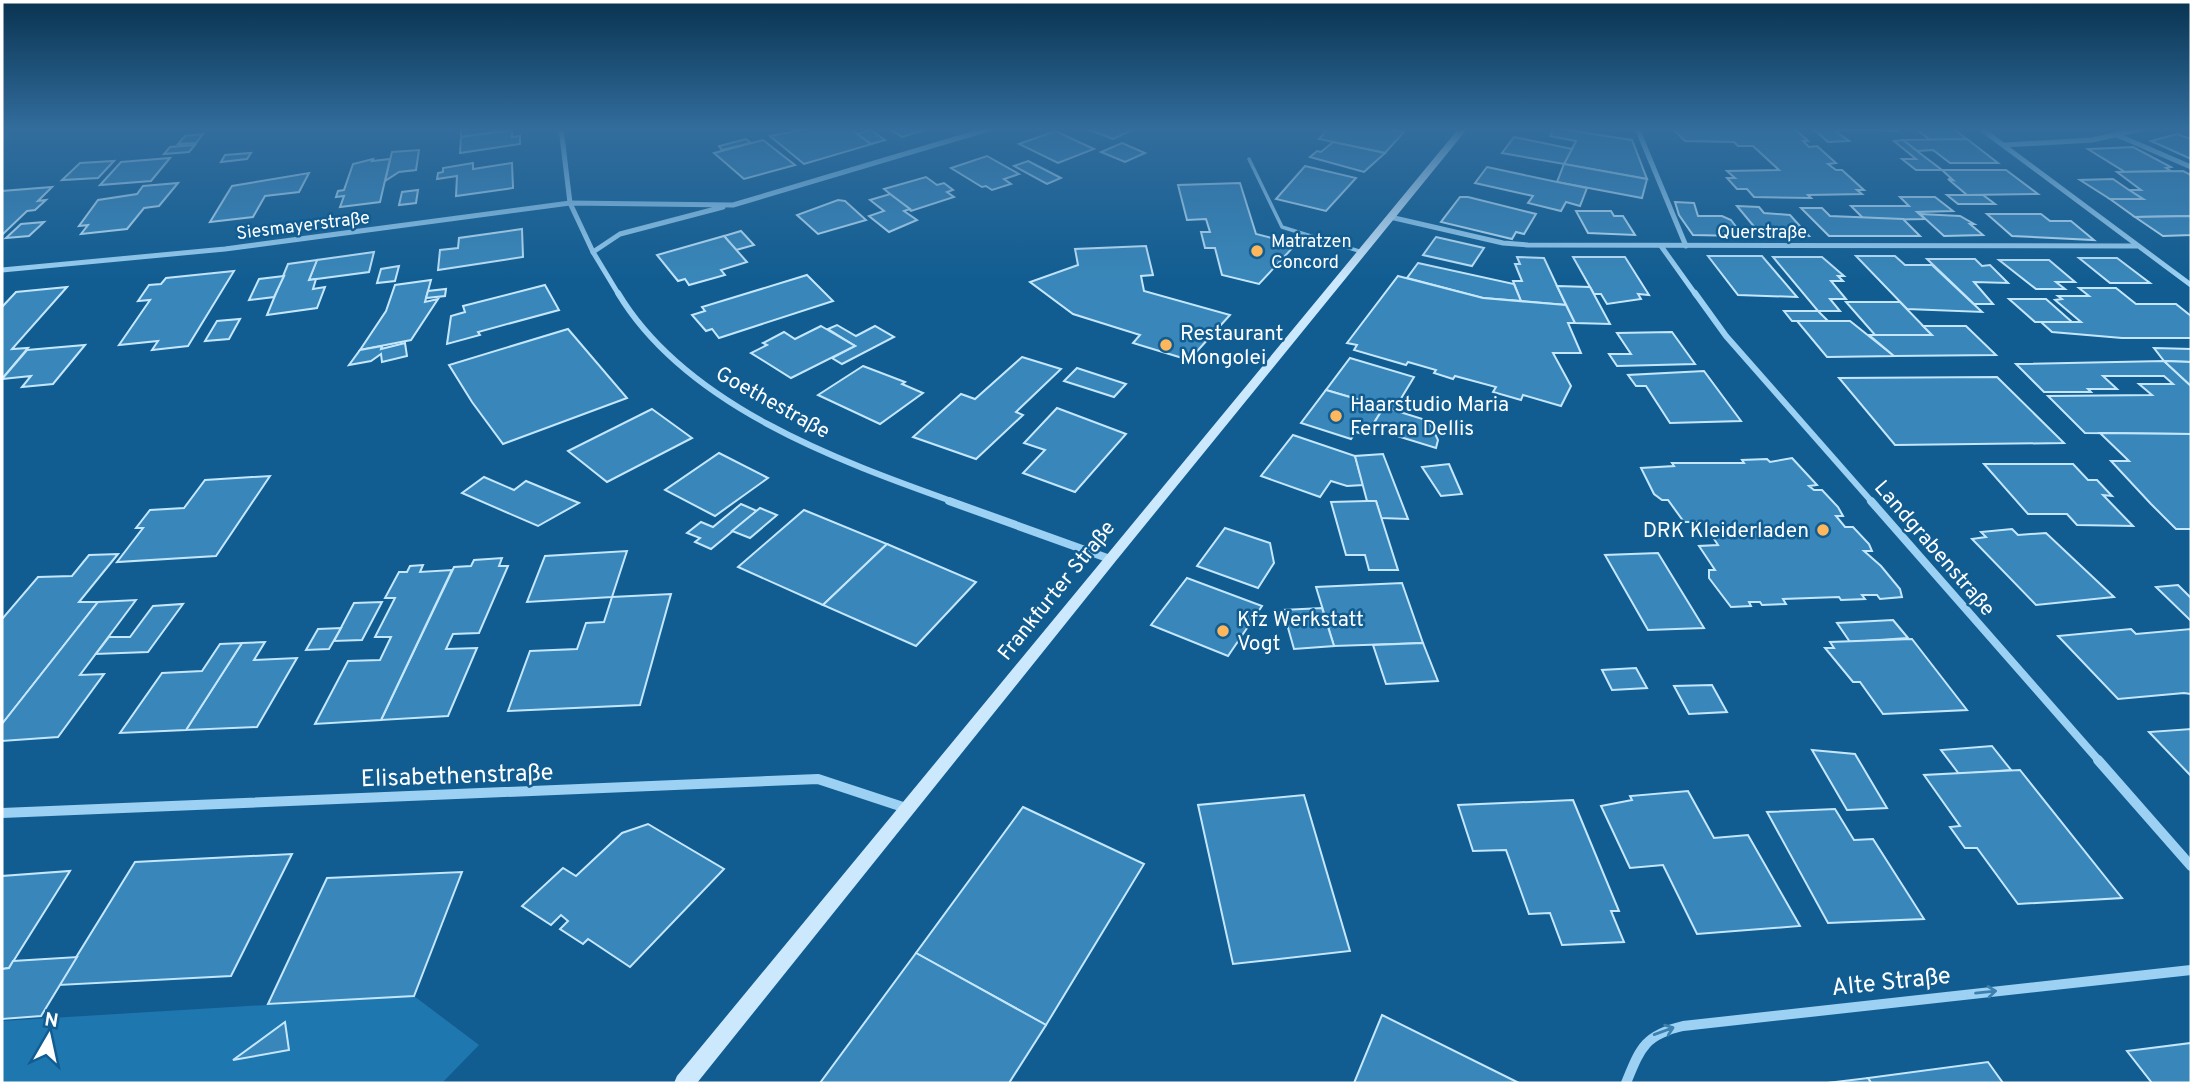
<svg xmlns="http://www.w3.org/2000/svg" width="2193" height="1085" viewBox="0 0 2193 1085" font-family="Overpass,sans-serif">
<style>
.green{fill:#1f77af}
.building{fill:#3987ba;stroke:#c4e7fd;stroke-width:2}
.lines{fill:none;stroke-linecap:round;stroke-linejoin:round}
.service{stroke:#9cd1f3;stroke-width:3.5}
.minor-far3{stroke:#9cd1f3;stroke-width:5}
.minor-far2{stroke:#9cd1f3;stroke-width:6}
.minor-far1{stroke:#9cd1f3;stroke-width:8}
.minor{stroke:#9cd1f3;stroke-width:10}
.secondary{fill:#cce8fd;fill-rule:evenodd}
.oneway{stroke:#3b80ae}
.poi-dot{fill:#ffb75e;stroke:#115d91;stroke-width:2.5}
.labels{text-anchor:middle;stroke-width:5;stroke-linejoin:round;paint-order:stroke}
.far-street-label{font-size:18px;fill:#fff;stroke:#115d91}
.far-poi-label{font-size:18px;fill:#fff;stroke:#115d91;text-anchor:start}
.poi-label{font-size:21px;fill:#fff;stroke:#115d91;text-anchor:start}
.street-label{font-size:21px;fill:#fff;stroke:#115d91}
.near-street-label{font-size:24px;fill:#fff;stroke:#115d91}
</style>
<rect width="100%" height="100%" fill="#115d91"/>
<path class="green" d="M414,996L479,1045L442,1083H2V1021Z"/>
<g class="building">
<path d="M512,128V130L461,137V129Z"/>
<path d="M812,128H849L872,144L804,164L770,136Z"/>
<path d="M888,128H931L902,137Z"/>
<path d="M1084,128H1137L1113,139Z"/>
<path d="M1326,128H1383L1404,132L1385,153L1319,139L1326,131L1323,130Z"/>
<path d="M1554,128L1632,140L1647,179L1564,164L1576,141L1550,136Z"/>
<path d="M1672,128H1794L1808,141H1803L1809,147L1817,146L1836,163L1828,164L1836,170H1842L1864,190H1857L1862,194L1808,195L1811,198L1754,197L1747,189H1737L1727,178H1735L1727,171L1779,170L1753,146H1738L1734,142L1685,141Z"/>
<path d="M1812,128H1847L1849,130L1835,131L1849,141L1828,142Z"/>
<path d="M1847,128H1893L1897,131L1849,130Z"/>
<path d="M1915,128H1952L1967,139L1930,140Z"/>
<path d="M512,130V137L520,136V144L460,153L461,137Z"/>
<path d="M871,130L885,140L871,144L857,134Z"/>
<path d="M1055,131L1094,149L1058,163L1019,144Z"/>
<path d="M203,134L196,143L178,144L185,136Z"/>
<path d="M2177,134L2191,139V159L2151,141Z"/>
<path d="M1514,137L1572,149L1564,164L1502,153Z"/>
<path d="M746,139L751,143L722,150L719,146Z"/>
<path d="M1967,139L1998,163H1950L1933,150L1917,151L1903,140Z"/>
<path d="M763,140L795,165L744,179L714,153Z"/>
<path d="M1903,140L1917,151L1942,170H1916L1902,159H1916L1894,141Z"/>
<path d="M1333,142L1385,153L1364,172L1310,157L1317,151L1321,152Z"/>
<path d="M1122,143L1145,153L1125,162L1101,152Z"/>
<path d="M195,145L189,152L164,154L170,147Z"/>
<path d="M2133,147L2171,167L2166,168L2171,171L2125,172L2088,149Z"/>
<path d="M419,150L416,170L399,172L385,181L392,152Z"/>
<path d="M251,153L247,159L221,162L225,155Z"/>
<path d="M987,156L1019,174L1004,179L1011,184L992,190L986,186L982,187L951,168Z"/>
<path d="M170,158L151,181L100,185L121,162Z"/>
<path d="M373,159L372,161L390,159L380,202L340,207L344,196L336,197L338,191L344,190L353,164Z"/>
<path d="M114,161L98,178L62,180L80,163Z"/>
<path d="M1028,161L1061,178L1047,184L1014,166Z"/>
<path d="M473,163V169L512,163L513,188L456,196L457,176L437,179L438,173L443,172V168Z"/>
<path d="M1564,164L1647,179L1642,198L1557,182Z"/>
<path d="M1305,166L1356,178L1326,211L1276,199Z"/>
<path d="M1487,167L1557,182L1587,188L1580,206L1566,202L1561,211L1528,203L1533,196L1475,183Z"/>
<path d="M1942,170H2006L2038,194L1967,195L1948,179L1953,180Z"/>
<path d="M2183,171L2191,175V216L2135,217L2110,199H2143L2129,190H2141L2117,172Z"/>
<path d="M309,173L299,192L265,196L253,217L210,222L232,186Z"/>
<path d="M926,177L937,185L944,183L953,190L947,192L954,197L911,211L884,189Z"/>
<path d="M2113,179L2129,190L2143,199H2110L2080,180Z"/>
<path d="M178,183L159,206L144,208L127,229L81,234L88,225L79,226L98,200L137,194L143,186Z"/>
<path d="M1240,183L1256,234L1296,244L1259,284L1222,275L1215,248H1205L1201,232H1210L1206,219L1187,220L1178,185Z"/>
<path d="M52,187L38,201L46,200L35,210L27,211L2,235V191Z"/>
<path d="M418,190L416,203L399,205L402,192Z"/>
<path d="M890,194L910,209L904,211L917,220L889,232L869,216L884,211L870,200Z"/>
<path d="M1947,195H1983L1995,204H1958Z"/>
<path d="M1460,197H1468L1536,214L1524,234L1516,232L1512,239L1441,222Z"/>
<path d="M1900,197H1935L1953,211L1917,212L1925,219L1865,220L1851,206H1909Z"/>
<path d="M838,200L845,201L866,220L818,234L797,215Z"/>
<path d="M1675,202L1694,203L1698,216H1722L1731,220L1737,228H1732L1739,236L1693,235L1679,215Z"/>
<path d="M1737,206L1759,207L1764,213L1790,215L1809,236L1761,235Z"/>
<path d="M1801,208H1822L1830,216L1903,219L1920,236H1829Z"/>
<path d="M1576,211H1611L1614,216H1623L1635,235L1588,233Z"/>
<path d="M1920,214L1960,216L1974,224H1970L1983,235L1944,236Z"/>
<path d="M1987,214H2041L2050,221H2071L2094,240L2012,236Z"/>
<path d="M2191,216V235L2163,236L2135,217Z"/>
<path d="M44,222L29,236L6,238L21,224Z"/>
<path d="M522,229L523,257L438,270L440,250L458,248L459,238Z"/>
<path d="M741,231L754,245L736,250L724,236Z"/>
<path d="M724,236L747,262L721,270L725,275L689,285L685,279L678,281L657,255Z"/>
<path d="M1436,237L1484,248L1472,266L1423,255Z"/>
<path d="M1146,246L1153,275L1141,276L1144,291L1230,315L1189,360L1133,343L1140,335L1073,314L1030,282L1078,265L1075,249Z"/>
<path d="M374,252L369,272L309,280L317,260Z"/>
<path d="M1708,256H1762L1797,297L1738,295Z"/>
<path d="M1856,256H1895L1905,265H1932L1982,312L1907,309Z"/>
<path d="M1517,257L1544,258L1566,305L1521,301L1513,281H1522L1515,264H1520Z"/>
<path d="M1573,257H1625L1649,295L1638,294L1641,299L1607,304L1601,294H1594Z"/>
<path d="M1773,257H1822L1844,276H1838L1843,281H1831L1846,299H1830L1840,311H1818Z"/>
<path d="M2079,258H2117L2150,283H2110Z"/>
<path d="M1927,259H1975L1982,266L1990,265L2008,283L1974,282L1993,304H1974Z"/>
<path d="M317,260L309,280L316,279L313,289L325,287L317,308L267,315L288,264Z"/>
<path d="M1999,260H2049L2075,282H2056L2065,289H2036Z"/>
<path d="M1418,263L1514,284L1521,301L1483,298L1407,278Z"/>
<path d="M399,266L395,281L377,283L381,269Z"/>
<path d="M234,271L188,346L152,350L158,341L119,345L150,300L138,301L149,285L161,284L166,278Z"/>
<path d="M807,275L833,301L719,338L712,329L706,331L692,315L705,311L702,307Z"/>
<path d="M284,276L274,297L249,300L259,279Z"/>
<path d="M1398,276L1483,298L1566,305L1575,323H1568L1581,353H1553L1571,386L1561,406L1523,395L1521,400L1493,392L1496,387L1455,376L1453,379L1434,373L1436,370L1408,362L1406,365L1354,350L1357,345L1347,343Z"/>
<path d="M431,280L425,302L438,299L411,340L360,350L386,311L395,285Z"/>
<path d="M545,285L559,310L478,332L480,335L447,344L451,316L465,312L463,306Z"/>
<path d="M1557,286L1590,287L1610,324L1575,323Z"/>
<path d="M67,287L12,349L28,348L2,379V307L16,292Z"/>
<path d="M2079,288H2116L2136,304H2176L2191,316V338H2122L2052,332L2041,322H2081L2055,300L2062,299L2058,296H2089Z"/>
<path d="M446,289L445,296L426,298L428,291Z"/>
<path d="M2009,299H2046L2072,322H2035Z"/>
<path d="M1846,302H1900L1932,335H1875Z"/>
<path d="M1784,311H1818L1828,321H1792Z"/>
<path d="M240,319L229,339L205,341L217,321Z"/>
<path d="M1797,321H1850L1894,356L1827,357Z"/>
<path d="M837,325L856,336L875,326L894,337L842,364L832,358L855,346L828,329Z"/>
<path d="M821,326L855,346L791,378L751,353L767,345L763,343L784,332L795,339Z"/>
<path d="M1923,326H1966L1996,355L1894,356L1869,335H1932Z"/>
<path d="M568,329L627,398L503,444L472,402L449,365Z"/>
<path d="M1672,332L1695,364L1617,366L1609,354H1631L1617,333Z"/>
<path d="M405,343L407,356L382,362L381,354L371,361L349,365L360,350L382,346L381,349Z"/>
<path d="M85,345L53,384L22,387L31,376L2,379L27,350Z"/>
<path d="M2154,348L2191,349V362L2164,361Z"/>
<path d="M1022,357L1061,369L1016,412L1023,415L976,459L913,437L961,394L975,399Z"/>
<path d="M1350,358L1414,377L1394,410L1326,390Z"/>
<path d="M2164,361L2191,386V434L2085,433L2048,396L2152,395L2139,384H2173L2164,376H2103L2117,389H2088L2091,392H2044L2016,364Z"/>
<path d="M2164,361L2191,362V386Z"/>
<path d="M863,366L905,382L902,384L923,393L880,424L818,395Z"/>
<path d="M1077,368L1126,384L1114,397L1064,381Z"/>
<path d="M1704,371L1741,421L1670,423L1646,386H1636L1628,375Z"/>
<path d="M1997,377L2064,443L1895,445L1839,378Z"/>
<path d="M1326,390L1384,407L1366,435L1356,432L1351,439L1301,423Z"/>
<path d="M1384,407L1429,421L1438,440L1436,448L1397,436L1401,431L1374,423Z"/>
<path d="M1057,408L1126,434L1075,492L1023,473L1045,450L1024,443Z"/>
<path d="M652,409L692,438L607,482L568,451Z"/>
<path d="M2100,433L2191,434V529H2176L2151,504L2111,461H2129Z"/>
<path d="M1293,435L1355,456L1363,485L1347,486L1331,481L1320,497L1261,476Z"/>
<path d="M719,453L768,478L715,516L665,490Z"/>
<path d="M1383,454L1408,519L1381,518L1376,501H1367L1355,456Z"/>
<path d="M1792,458L1817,485L1809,486L1814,490H1822L1838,507L1843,516H1836L1845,527H1853L1869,544L1872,551H1864L1881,566L1900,589L1902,597L1880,599L1877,595H1862L1865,599L1841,600L1839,597L1783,599L1786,604L1762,605L1760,602H1749L1751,606L1731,607L1709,578V570H1715L1699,546L1718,545L1703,522H1684L1668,500H1662L1654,494L1641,468L1674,466L1672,463H1744L1742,460L1767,459L1770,462Z"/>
<path d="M1449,464L1462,494L1441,496L1422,467Z"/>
<path d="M1984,464H2073L2088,480H2097L2112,496L2103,495L2133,526L2077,525L2067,514H2028Z"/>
<path d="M270,476L216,556L117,562L143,528H136L150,510L184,508L205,480Z"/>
<path d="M484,477L514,490L526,481L579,503L538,526L462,493Z"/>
<path d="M1367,501H1376L1398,570H1369L1365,555H1346L1331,502Z"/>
<path d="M741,504L757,511L711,549L695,542L700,538L687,533L701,522L713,527Z"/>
<path d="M760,508L777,515L750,538L732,531Z"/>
<path d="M804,510L887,544L823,605L738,567Z"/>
<path d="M1225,528L1270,543L1274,563L1258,588L1197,566Z"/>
<path d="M2012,529L2018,535L2046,533L2114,597L2036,605L1972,539L1986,537L1981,532Z"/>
<path d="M887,544L976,582L916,646L823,605Z"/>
<path d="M627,551L612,597L527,602L545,556Z"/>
<path d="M1658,553L1704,628L1648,630L1605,555Z"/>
<path d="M118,554L79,602H98L2,724V619L38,577L72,576L89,555Z"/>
<path d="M502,558L499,566H508L479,633L453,634L446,649L477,648L448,716L381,720L454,567L471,566L474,560Z"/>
<path d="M423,565L420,572L452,570L381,720L315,724L348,661L380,660L391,637H375L395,598H385L399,572H407L410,566Z"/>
<path d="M1187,578L1262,606L1228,656L1151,625Z"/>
<path d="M1402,583L1423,643L1334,646L1316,587Z"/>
<path d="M2178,585L2191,598V621L2156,587Z"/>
<path d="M671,594L640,705L508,711L530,651L577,649L586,623L604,622L612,597Z"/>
<path d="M136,600L80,675L104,674L58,737L2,741V724L98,602Z"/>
<path d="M382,602L362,640L334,641L354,603Z"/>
<path d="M183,604L148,652L96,654L109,637H130L153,606Z"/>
<path d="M1322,608L1334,646L1294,649L1283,610Z"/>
<path d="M1893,620L1908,638L1850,642L1837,623Z"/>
<path d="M341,628L329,649L306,650L318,629Z"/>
<path d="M2131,629L2136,634L2191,629V694L2184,693L2118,699L2058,636Z"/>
<path d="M1912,639L1967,710L1883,714L1860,682H1853L1825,648H1834L1830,642Z"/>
<path d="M265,642L254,660L297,658L257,727L186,730L242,643Z"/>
<path d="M242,643L186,730L120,733L162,673L202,671L220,644Z"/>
<path d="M1423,643L1438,681L1386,684L1373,645Z"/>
<path d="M1636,668L1647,688L1612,690L1602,670Z"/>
<path d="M1712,685L1727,712L1689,714L1674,686Z"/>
<path d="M2191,729V776L2149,732Z"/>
<path d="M1992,746L2011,770L1959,774L1941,750Z"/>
<path d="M1812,750L1855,754L1887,808L1847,810Z"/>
<path d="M2020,770L2122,898L2018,904L1977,848H1965L1950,827L1960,826L1924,775Z"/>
<path d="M1688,791L1714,838L1748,835L1800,926L1697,934L1663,865L1630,868L1601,806L1632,800L1630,796Z"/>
<path d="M1304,795L1350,951L1233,964L1198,805Z"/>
<path d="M1573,800L1619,911H1611L1624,942L1562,945L1550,913L1529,914L1506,850L1473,851L1458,805Z"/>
<path d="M1023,807L1144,864L1046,1025L916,953Z"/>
<path d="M1835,809L1854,840L1873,839L1924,919L1828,923L1767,812Z"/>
<path d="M648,824L724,869L630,967L588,939L583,944L560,929L568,921L561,915L551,925L522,906L563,868L576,876L622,833Z"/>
<path d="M292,854L231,976L59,985L135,862Z"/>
<path d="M70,871L9,968L2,969V876Z"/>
<path d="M462,872L414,996L268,1004L327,878Z"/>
<path d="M916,953L1046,1025L1009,1083H820Z"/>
<path d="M77,957L41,1016L2,1019V969L9,968L13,961Z"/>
<path d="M1382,1015L1519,1083H1354Z"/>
<path d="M285,1022L289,1050L233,1060Z"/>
<path d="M2191,1043V1083H2152L2127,1051Z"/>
<path d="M1988,1062L2003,1083H1871L1868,1078Z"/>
<path d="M1868,1078L1871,1083H1827Z"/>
</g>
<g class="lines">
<path class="service" d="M1249,159L1282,227L1362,252"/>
<g class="minor-far3">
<path d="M561,128L570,203L593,252L619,295"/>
<path d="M1637,128L1686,246"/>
<path d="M1980,128L2191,285"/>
<path d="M2117,135L2191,167"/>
<path d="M2004,145L2092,140L2146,128"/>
<path d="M1390,217L1503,243L1528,245L2137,246"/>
<path d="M1661,246L1696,295"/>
<path d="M593,252L620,234L723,207"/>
<path d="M2,270L225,249L570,203L733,205L992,128"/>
</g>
<g class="minor-far2">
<path d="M618,293C685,405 836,460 954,502"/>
<path d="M1695,293L1726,336L1872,502"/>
</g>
<g class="minor-far1">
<path d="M949,501L1110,559"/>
<path d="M1871,501L2100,762"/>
</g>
<g class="minor">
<path d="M2098,760L2191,866"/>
<path d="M2,813L818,779L909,809"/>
<path d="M1626,1083C1640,1049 1644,1035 1683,1026L2191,970"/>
</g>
<path class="secondary" d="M1459,128H1468L1115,562L697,1083H674L677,1076Z"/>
</g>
<defs><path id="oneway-shaft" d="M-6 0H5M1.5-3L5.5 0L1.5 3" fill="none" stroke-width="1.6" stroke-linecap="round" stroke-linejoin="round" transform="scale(1.75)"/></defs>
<g class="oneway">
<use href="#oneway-shaft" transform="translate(1986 992) rotate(-6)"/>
<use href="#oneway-shaft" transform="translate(1664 1031) rotate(-20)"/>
</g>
<linearGradient id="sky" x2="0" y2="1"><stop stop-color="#093350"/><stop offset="0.46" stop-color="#326d9d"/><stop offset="1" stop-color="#326d9d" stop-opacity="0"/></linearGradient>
<rect width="2193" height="280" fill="url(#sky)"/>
<g class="poi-dot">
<circle cx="1257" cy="251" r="7"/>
<circle cx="1166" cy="345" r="7"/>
<circle cx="1336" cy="416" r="7"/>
<circle cx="1823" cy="530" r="7"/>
<circle cx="1223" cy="631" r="7"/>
</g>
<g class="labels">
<g class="far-street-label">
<text transform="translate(303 225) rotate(-7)" y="6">Siesmayerstraße</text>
<text x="1762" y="238">Querstraße</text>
</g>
<g class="far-poi-label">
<text x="1271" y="247">Matratzen<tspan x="1271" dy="21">Concord</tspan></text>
</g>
<g class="poi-label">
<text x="1180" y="340">Restaurant<tspan x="1180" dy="24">Mongolei</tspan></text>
<text x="1350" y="411">Haarstudio Maria<tspan x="1350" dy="24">Ferrara Dellis</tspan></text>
<text x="1809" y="537" text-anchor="end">DRK Kleiderladen</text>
<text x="1237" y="626">Kfz Werkstatt<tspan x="1237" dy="24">Vogt</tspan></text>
</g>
<g class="street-label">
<text transform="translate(773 402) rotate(29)" y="7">Goethestraße</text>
<text transform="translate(1935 548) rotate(49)" y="7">Landgrabenstraße</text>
<text transform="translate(1056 590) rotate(-51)" y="7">Frankfurter Straße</text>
</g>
<g class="near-street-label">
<text transform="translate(457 775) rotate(-2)" y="8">Elisabethenstraße</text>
<text transform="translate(1891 981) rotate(-6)" y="8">Alte Straße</text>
</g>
</g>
<rect width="2193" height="1085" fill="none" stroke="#ffffff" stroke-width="7"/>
<g transform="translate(49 1036) rotate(9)" stroke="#115d91" stroke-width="5" paint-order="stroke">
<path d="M0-5L12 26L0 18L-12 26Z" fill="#ffffff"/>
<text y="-10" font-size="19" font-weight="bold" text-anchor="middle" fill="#ffffff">N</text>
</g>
</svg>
